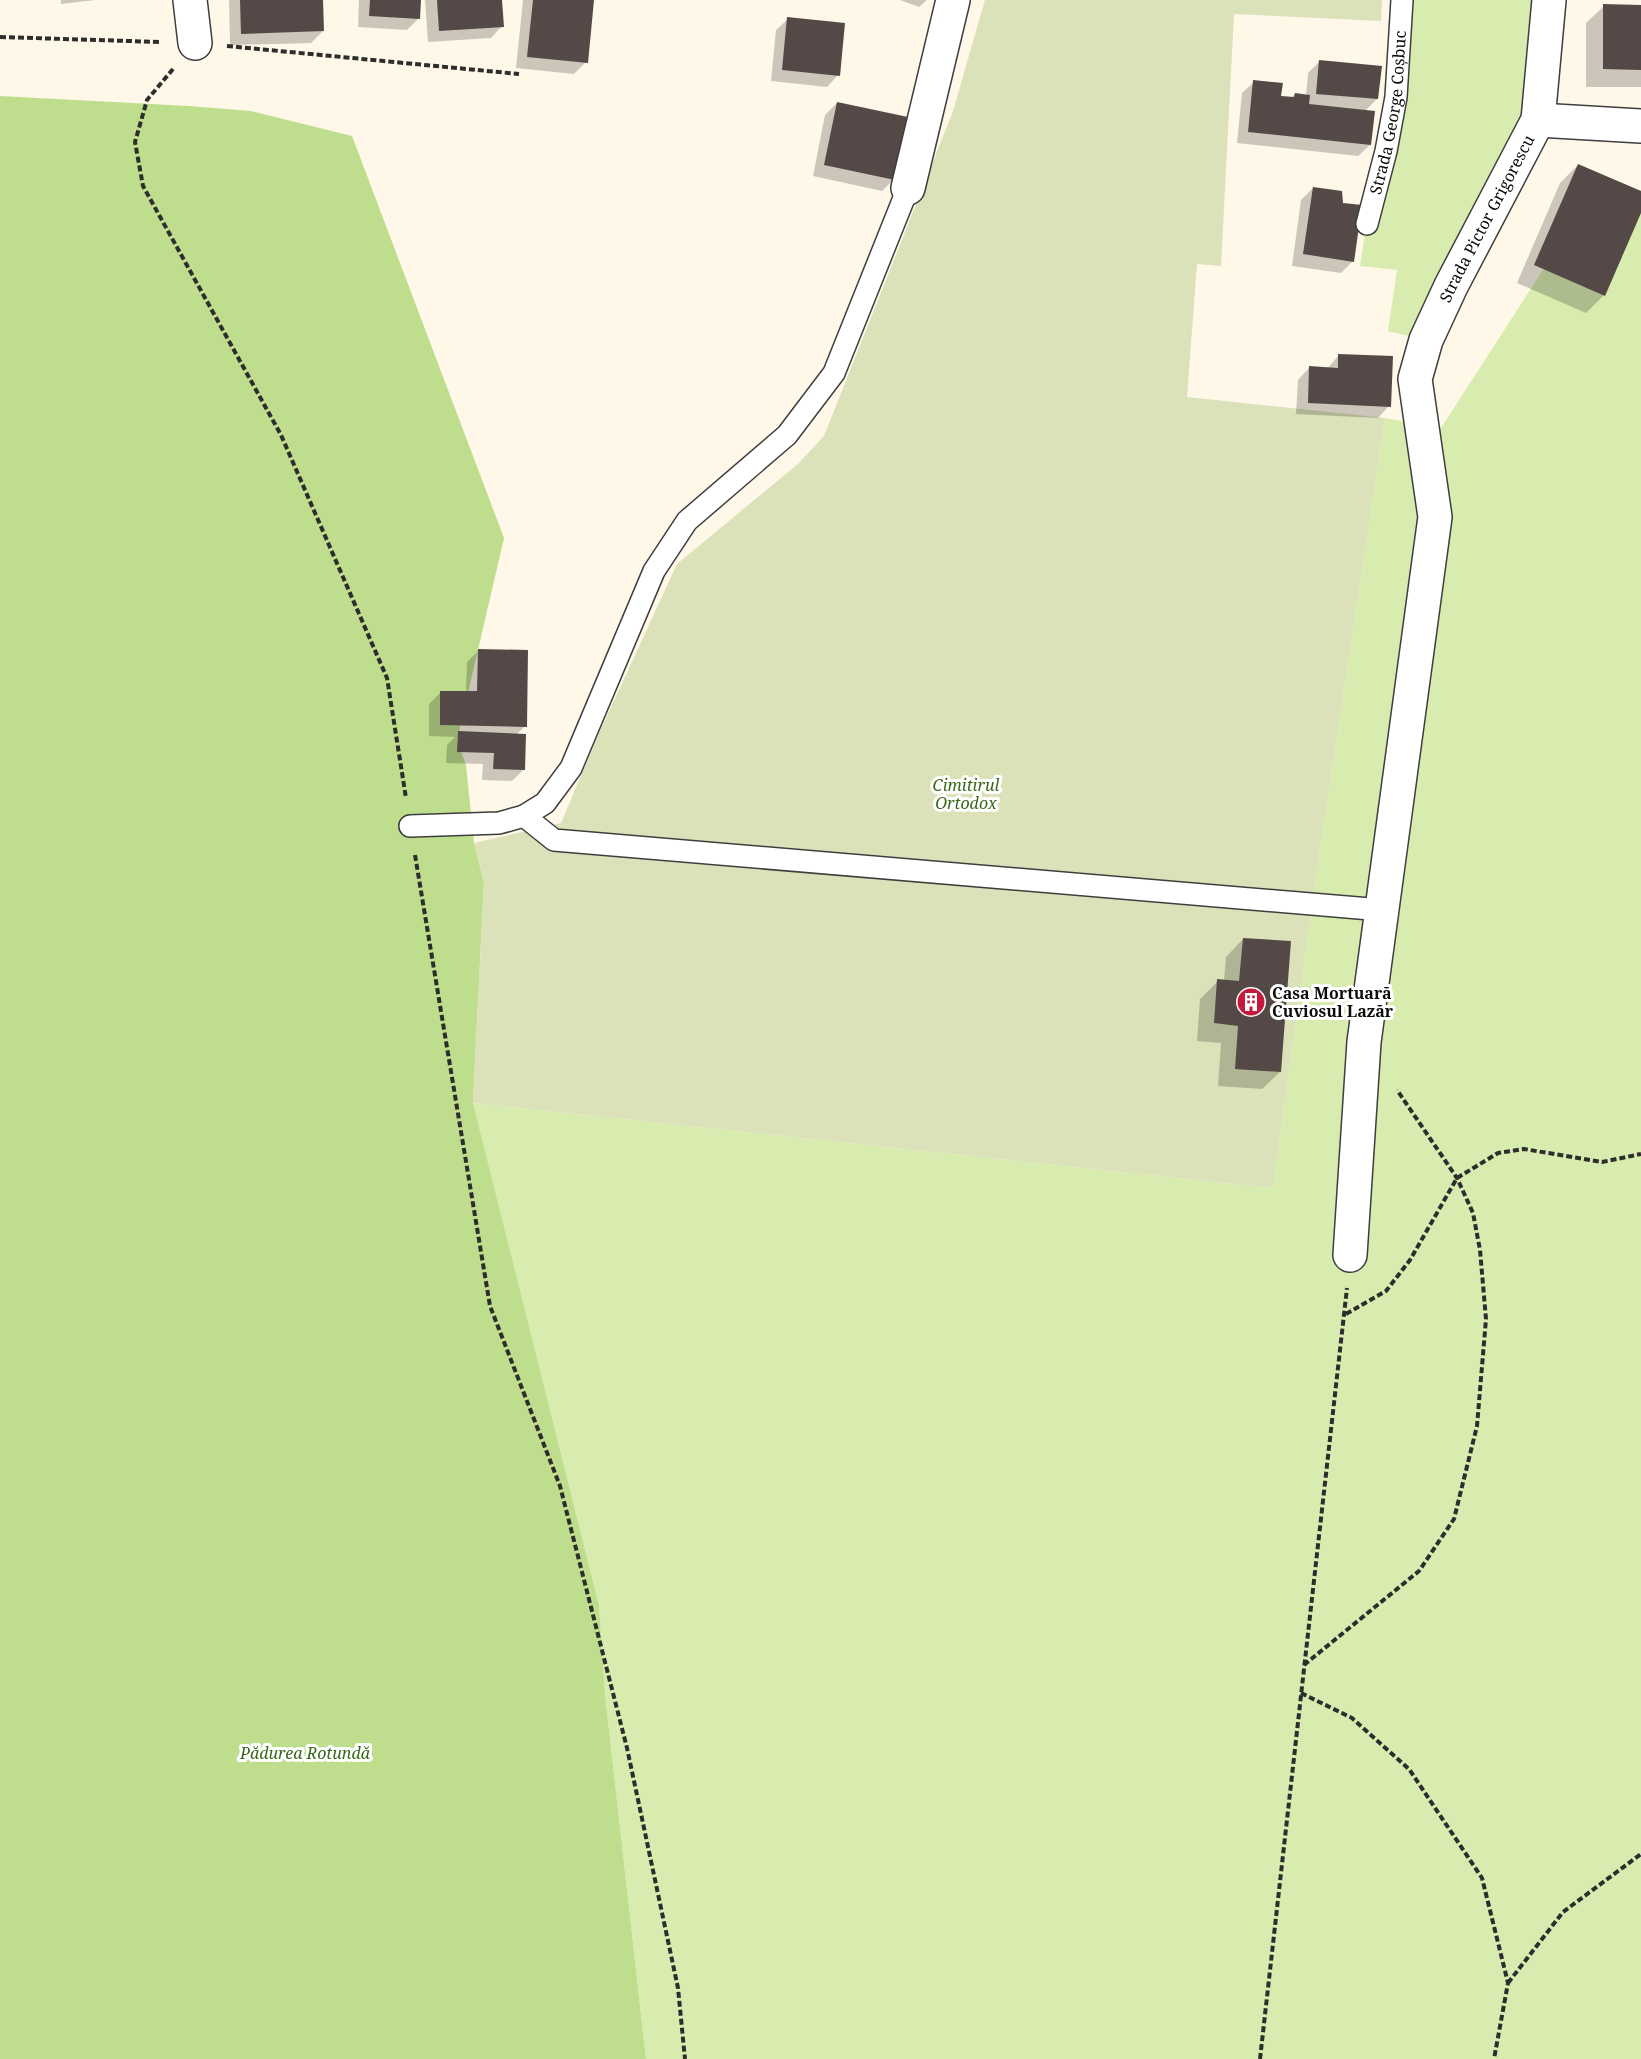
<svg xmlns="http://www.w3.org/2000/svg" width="1641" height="2059" viewBox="0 0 1641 2059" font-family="'Noto Serif',serif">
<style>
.green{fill:#d9ecaf}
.forest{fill:#bfde8d}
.cemetery{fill:#dbe2b9}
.shadow{fill:#0003}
.building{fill:#544946}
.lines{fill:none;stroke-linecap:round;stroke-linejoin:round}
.service-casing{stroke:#3e3e3e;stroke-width:24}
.minor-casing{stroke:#3e3e3e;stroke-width:36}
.path{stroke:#2d2d2d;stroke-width:4;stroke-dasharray:6 3;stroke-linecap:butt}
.service{stroke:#fff;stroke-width:21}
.minor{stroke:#fff;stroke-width:33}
.labels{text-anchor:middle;stroke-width:6;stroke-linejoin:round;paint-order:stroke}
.street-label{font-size:16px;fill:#0b0b0b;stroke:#fff}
.park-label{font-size:16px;font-style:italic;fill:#356717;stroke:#fff}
.poi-label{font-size:16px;font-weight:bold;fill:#0b0b0b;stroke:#fff;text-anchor:start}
</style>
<rect width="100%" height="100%" fill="#fff7e8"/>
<g class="green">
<path d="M1402,0H1549L1538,120L1426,340L1388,331L1397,270L1360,266Z"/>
<path d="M1597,186L1641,190V2059H646L605,1694L599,1605L473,1103L1273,1188L1315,884L1385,418L1441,428Z"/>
</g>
<path class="forest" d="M0,96L189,106L251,111L352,136L504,538L457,740L466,765L474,843L484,882L473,1103L599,1605L605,1694L646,2059H0Z"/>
<path class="cemetery" d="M985,0H1382L1381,21L1234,14L1221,266L1197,264L1187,397L1385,418L1315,884L1273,1188L473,1103L484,882L474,843L561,823L600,731L677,564L799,463L824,436L953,111Z"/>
<g class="shadow">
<path d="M61,0H95L61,4Z"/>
<path d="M229,0H321L323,31L311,43L230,45Z"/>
<path d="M359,0H420L419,18L407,30L358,27Z"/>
<path d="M425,0H501L502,26L491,38L428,42Z"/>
<path d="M523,0H592L586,62L574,74L516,68Z"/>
<path d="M900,0H927L919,7Z"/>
<path d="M1604,6H1641V87H1586V23Z"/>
<path d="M788,19L838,75L827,87L771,81L776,30Z"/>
<path d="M1319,62L1377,99L1365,111L1370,145L1358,156L1237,143L1242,93L1254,82L1279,97L1291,98L1295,94L1306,96L1308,73Z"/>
<path d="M837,103L894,179L882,191L813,176L825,115Z"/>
<path d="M1578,165L1641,193V209L1604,295L1586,313L1517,283L1560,183Z"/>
<path d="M1313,188L1353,261L1341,273L1292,266L1301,200Z"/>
<path d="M1339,355L1389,406L1378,418L1296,414L1298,380L1309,368L1327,369Z"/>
<path d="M479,650L525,726L516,735L523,770L512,781L482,780L483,764L446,763L447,745L455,737L429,736V704L441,692H466L467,662Z"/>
<path d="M1243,939L1280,1072L1262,1089L1218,1086L1221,1043L1197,1041L1200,999L1218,981H1224L1226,957Z"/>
</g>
<g class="building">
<path d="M240,0H323L324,31L241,34Z"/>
<path d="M370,0H421L420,19L369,16Z"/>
<path d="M437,0H502L504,27L439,31Z"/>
<path d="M533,0H594L588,63L527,57Z"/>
<path d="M1603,4L1641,5V70L1603,69Z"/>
<path d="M787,17L845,23L840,76L782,70Z"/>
<path d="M1319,60L1382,66L1378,99L1316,94Z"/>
<path d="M1253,80L1283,83L1281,96L1294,97L1295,93L1310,95L1309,104L1375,111L1371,145L1248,132Z"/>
<path d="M837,102L908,117L895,180L824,165Z"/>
<path d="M1578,164L1641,191V213L1605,296L1534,265Z"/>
<path d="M1313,187L1342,191L1343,203L1362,205L1354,262L1303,254Z"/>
<path d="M1338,354L1393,356L1391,407L1308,403L1309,366L1338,368Z"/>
<path d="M478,649L528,650L527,727L440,725V691H477Z"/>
<path d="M458,731L526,734L525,770L493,769L494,753L457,752Z"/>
<path d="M1243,938L1291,941L1281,1072L1235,1069L1238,1026L1214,1023L1217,979L1239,981Z"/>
</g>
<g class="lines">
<g class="service-casing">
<g id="service">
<path id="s1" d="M1367,224L1386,151L1396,97L1402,0"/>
<path d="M524,816L554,840L1382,910"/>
<path d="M410,826L499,823L524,816L545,803L571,768L654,571L687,521L787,435L834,373L908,188"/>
</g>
</g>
<g class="minor-casing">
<g id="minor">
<path d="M190,0L195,43"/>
<path d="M1538,120L1641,126"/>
<path d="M908,188L953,0"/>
<path id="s2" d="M1350,1255L1364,1042L1435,517L1415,379L1426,340L1451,286L1538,120L1549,0"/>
</g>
</g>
<g class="path">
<path d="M0,37L160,42"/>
<path d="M227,46L519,74"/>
<path d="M173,69L147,100L135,142L143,186L281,435L387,678L406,798"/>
<path d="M415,855L490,1306L560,1486L627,1748L678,1988L685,2059"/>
<path d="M1346,1314L1386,1291L1410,1260L1457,1178L1498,1153L1524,1149L1602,1162L1641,1154"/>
<path d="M1304,1665L1419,1571L1454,1519L1477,1426L1486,1319L1480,1250L1473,1213L1457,1178L1397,1090"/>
<path d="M1301,1693L1352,1718L1409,1769L1482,1878L1508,1983L1494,2059"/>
<path d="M1508,1983L1563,1912L1641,1854"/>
<path d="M1260,2059L1347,1288"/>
</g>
<use href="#service" class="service"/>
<use href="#minor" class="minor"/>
</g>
<defs>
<g id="building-disc" transform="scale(1.5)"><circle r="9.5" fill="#c5183d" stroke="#fff"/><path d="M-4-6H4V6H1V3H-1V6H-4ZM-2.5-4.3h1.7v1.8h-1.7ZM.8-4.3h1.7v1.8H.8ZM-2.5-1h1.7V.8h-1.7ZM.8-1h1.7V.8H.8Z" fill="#fff"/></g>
</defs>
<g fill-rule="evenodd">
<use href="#building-disc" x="1251" y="1002"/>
</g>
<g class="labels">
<g class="street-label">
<text dy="6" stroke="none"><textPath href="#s1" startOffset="114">Strada George Coșbuc</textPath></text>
<text dy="6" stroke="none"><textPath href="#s2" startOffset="1059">Strada Pictor Grigorescu</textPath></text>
</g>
<g class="park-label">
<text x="966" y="791">Cimitirul<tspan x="966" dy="18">Ortodox</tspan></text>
<text x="305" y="1759">Pădurea Rotundă</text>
</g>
<g class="poi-label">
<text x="1272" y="999">Casa Mortuară<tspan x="1272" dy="18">Cuviosul Lazăr</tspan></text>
</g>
</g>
</svg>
